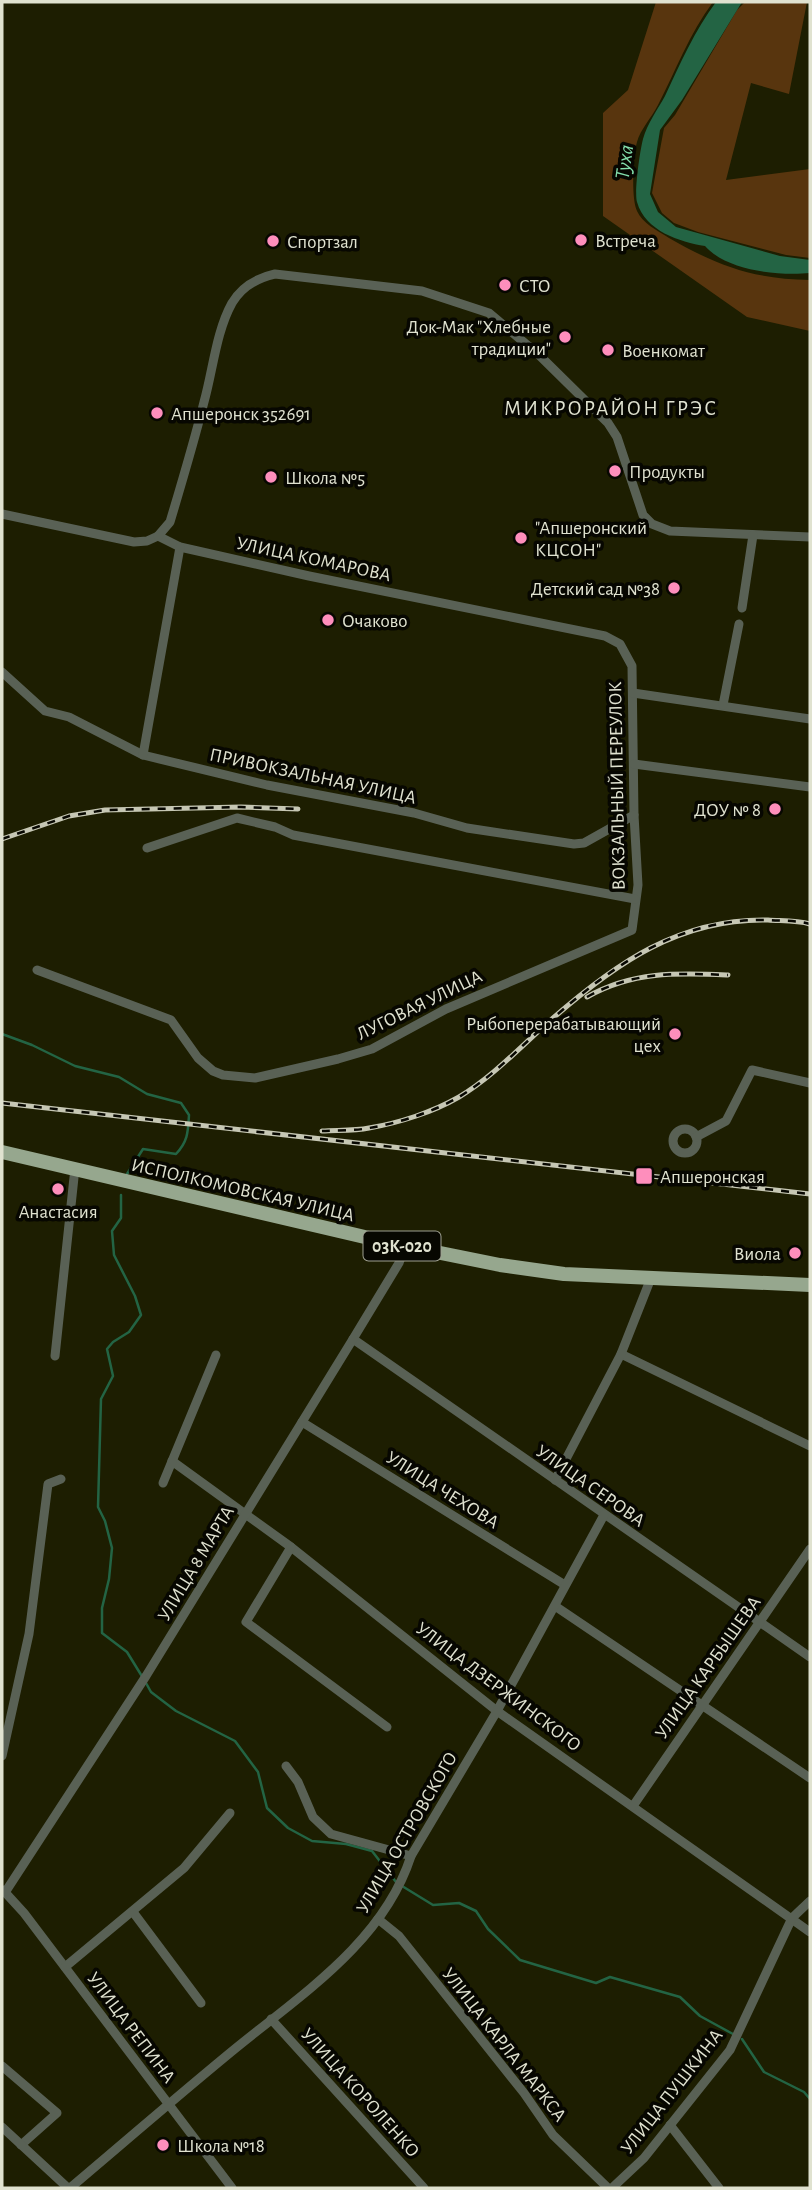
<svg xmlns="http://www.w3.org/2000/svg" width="812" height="2190" viewBox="0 0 812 2190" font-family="'Alegreya Sans',sans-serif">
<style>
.green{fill:#58350e}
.water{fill:#236444}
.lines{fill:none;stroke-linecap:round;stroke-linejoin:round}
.stream{stroke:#236444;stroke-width:2.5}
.minor{stroke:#596155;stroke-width:9}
.primary{stroke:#96a78e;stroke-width:14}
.rail-casing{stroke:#c6c7b4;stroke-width:5}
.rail{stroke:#070701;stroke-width:2.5;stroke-dasharray:8;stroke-linecap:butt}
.poi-dot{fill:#fe8ebc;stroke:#070701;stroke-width:2.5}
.labels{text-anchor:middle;stroke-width:7;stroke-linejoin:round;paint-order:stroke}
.shield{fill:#070701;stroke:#9fa092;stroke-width:2}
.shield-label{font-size:18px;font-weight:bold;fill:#e0e2d0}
.poi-label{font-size:19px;fill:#e0e2d0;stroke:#070701;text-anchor:start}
.street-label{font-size:19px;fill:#e0e2d0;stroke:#070701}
.water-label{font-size:21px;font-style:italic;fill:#83dfac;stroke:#070701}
.neighbourhood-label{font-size:21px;letter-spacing:2px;fill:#e0e2d0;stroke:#070701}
</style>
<rect width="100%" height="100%" fill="#1d1e01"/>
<g class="green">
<path d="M656,2H713C689,34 676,70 658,105C652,117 640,130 637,142C633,156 631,199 637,211C642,223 658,231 669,238C718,266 753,279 810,280V331L747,317L603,216V113L628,90Z"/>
<path d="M745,2H807L789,94L751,83L726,180L810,169V258L786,255L698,232L674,223L662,213L652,193L664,128L675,115L737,10Z"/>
</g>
<path class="water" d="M716,2H742L682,100L660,130L650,194L658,212L676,227L780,256L810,260V273C779,276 727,271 705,246C680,242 645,231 637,202C634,192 640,150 643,139C647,124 658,109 665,96C680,64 695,30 716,2Z"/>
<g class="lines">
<g class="stream">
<path d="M2,1034L32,1045L75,1066L119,1077L147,1094L181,1103L189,1115C188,1132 188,1141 176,1154L143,1149L127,1174"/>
<path d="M121,1195V1218L112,1231L114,1255L135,1296L141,1315L129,1332L113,1342L107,1349L113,1376L101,1399L98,1507L105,1521L112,1548L109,1579L102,1608V1633L127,1652L143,1678"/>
<path d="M146,1683L151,1692L176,1711L235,1741L258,1772L267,1808L288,1828L312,1841L346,1844L372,1851L396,1882"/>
<path d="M402,1886L433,1905L459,1903L476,1911L488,1929L520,1960L596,1983L610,1977L680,1997L700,2016L733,2034"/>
<path d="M742,2039L764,2072L804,2092L810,2099"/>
</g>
<g class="minor">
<path d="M2,514L134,542L147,541L158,536L180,547L309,576L605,636L620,644L632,666L634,815L638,885L632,930L446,1009L372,1049L338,1059L255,1078L223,1075L213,1071L198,1058L171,1020L37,970"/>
<path d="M158,536L170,522C182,482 194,442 204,402C213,370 216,332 232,303C242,286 257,278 275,274L422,291L489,313L539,355L608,423L617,437L643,515L652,524L670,531L810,537"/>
<path d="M742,608L753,535"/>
<path d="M2,672L45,711L69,717L143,755L267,785L414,813L467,828L574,844L584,843L634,815"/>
<path d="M633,693L810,719"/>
<path d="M723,705L739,624"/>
<path d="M143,755L180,547"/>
<path d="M634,764L810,787"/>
<path d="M147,848L237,818L275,827L293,835L635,899"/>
<circle cx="685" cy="1141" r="12"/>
<path d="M696,1137L726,1121L752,1070L810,1083"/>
<path d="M353,1339L810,1657"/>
<path d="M621,1354L810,1446"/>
<path d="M55,1356L75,1168"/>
<path d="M302,1422L565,1585"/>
<path d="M172,1461L291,1547L497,1711L810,1932"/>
<path d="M555,1480L621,1354L651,1278"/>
<path d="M163,1483L216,1355"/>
<path d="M291,1547L246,1622L387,1727"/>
<path d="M555,1606L810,1778"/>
<path d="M2,1756L29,1634L48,1484L61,1479"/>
<path d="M286,1766L298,1782L313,1817L331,1834L411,1856"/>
<path d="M633,1806L810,1549"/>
<path d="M3,1890L24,1913L232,2188"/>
<path d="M6,1891L146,1676L353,1339L399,1263L405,1246"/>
<path d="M133,1912L201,2003"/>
<path d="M378,1919L399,1936L524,2093L553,2135L608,2188"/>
<path d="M65,1967L184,1868L230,1813"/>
<path d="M271,2019L424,2188"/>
<path d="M2,2066L57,2113L21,2145"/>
<path d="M670,2125L719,2188"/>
<path d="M2,2127L68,2188"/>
<path d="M70,2188C122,2144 173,2100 225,2057C294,1999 382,1946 411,1856L497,1711L604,1515"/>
<path d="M612,2188L644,2158L730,2050L792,1918L810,1901"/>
</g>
<path class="primary" d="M2,1152L386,1242L500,1265L564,1274L810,1285"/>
<g class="rail-casing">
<g id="rail">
<path d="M2,839L69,816L105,810L241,807L298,809"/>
<path d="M587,997C633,971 677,973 728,975"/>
<path d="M2,1103L810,1194"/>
<path d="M322,1131C337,1130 354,1131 369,1128C399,1123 433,1112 459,1097C494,1076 522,1045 552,1019C616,963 680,918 768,920C782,921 796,920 810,924"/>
</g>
</g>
<use href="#rail" class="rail"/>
</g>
<g class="poi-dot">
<circle cx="581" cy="240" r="7"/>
<circle cx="273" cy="241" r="7"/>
<circle cx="505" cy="285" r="7"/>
<circle cx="565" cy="337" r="7"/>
<circle cx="608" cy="350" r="7"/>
<circle cx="157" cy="413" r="7"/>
<circle cx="615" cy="471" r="7"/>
<circle cx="271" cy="477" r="7"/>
<circle cx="521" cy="538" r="7"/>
<circle cx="674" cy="588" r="7"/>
<circle cx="328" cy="620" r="7"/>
<circle cx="775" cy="809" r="7"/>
<circle cx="675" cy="1034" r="7"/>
<rect x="635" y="1167" width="18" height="18" rx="3.5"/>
<circle cx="58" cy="1189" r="7"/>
<circle cx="795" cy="1253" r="7"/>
<circle cx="163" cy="2145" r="7"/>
</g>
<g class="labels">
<rect class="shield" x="363.5" y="1231.5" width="77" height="29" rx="5"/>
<g class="shield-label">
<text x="402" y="1252">03К-020</text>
</g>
<g class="poi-label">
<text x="595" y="247">Встреча</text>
<text x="287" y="248">Спортзал</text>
<text x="519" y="292">СТО</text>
<text x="551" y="333" text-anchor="end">Док-Мак "Хлебные<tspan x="551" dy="22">традиции"</tspan></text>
<text x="622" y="357">Военкомат</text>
<text x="171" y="420">Апшеронск 352691</text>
<text x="629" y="478">Продукты</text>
<text x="285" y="484">Школа №5</text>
<text x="535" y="534">"Апшеронский<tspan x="535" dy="22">КЦСОН"</tspan></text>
<text x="660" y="595" text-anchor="end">Детский сад №38</text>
<text x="342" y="627">Очаково</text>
<text x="761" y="816" text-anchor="end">ДОУ № 8</text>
<text x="661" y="1030" text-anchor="end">Рыбоперерабатывающий<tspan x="661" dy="22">цех</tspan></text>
<text x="660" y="1183">Апшеронская</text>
<text x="58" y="1218" text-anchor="middle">Анастасия</text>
<text x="781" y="1260" text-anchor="end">Виола</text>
<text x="177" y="2152">Школа №18</text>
</g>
<g class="street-label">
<text transform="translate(314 558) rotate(12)" y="7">УЛИЦА КОМАРОВА</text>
<text transform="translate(313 775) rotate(12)" y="7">ПРИВОКЗАЛЬНАЯ УЛИЦА</text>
<text transform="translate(616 786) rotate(-91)" y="7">ВОКЗАЛЬНЫЙ ПЕРЕУЛОК</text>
<text transform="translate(419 1004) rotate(-26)" y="7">ЛУГОВАЯ УЛИЦА</text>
<text transform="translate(243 1189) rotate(13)" y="7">ИСПОЛКОМОВСКАЯ УЛИЦА</text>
<text transform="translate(591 1485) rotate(35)" y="7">УЛИЦА СЕРОВА</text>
<text transform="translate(443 1489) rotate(32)" y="7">УЛИЦА ЧЕХОВА</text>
<text transform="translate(195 1563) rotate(-59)" y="7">УЛИЦА 8 МАРТА</text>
<text transform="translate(707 1667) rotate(-55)" y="7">УЛИЦА КАРБЫШЕВА</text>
<text transform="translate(499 1686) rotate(37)" y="7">УЛИЦА ДЗЕРЖИНСКОГО</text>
<text transform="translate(406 1832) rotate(-60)" y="7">УЛИЦА ОСТРОВСКОГО</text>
<text transform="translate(132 2027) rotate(53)" y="7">УЛИЦА РЕПИНА</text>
<text transform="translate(505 2044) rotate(52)" y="7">УЛИЦА КАРЛА МАРКСА</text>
<text transform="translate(671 2091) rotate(-52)" y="7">УЛИЦА ПУШКИНА</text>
<text transform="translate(361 2092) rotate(48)" y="7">УЛИЦА КОРОЛЕНКО</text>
</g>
<g class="water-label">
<text transform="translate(624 162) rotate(-82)" y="7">Туха</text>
</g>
<g class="neighbourhood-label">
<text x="611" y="415">МИКРОРАЙОН ГРЭС</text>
</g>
</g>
<rect width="812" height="2190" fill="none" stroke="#e0e2d0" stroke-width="7"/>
</svg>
